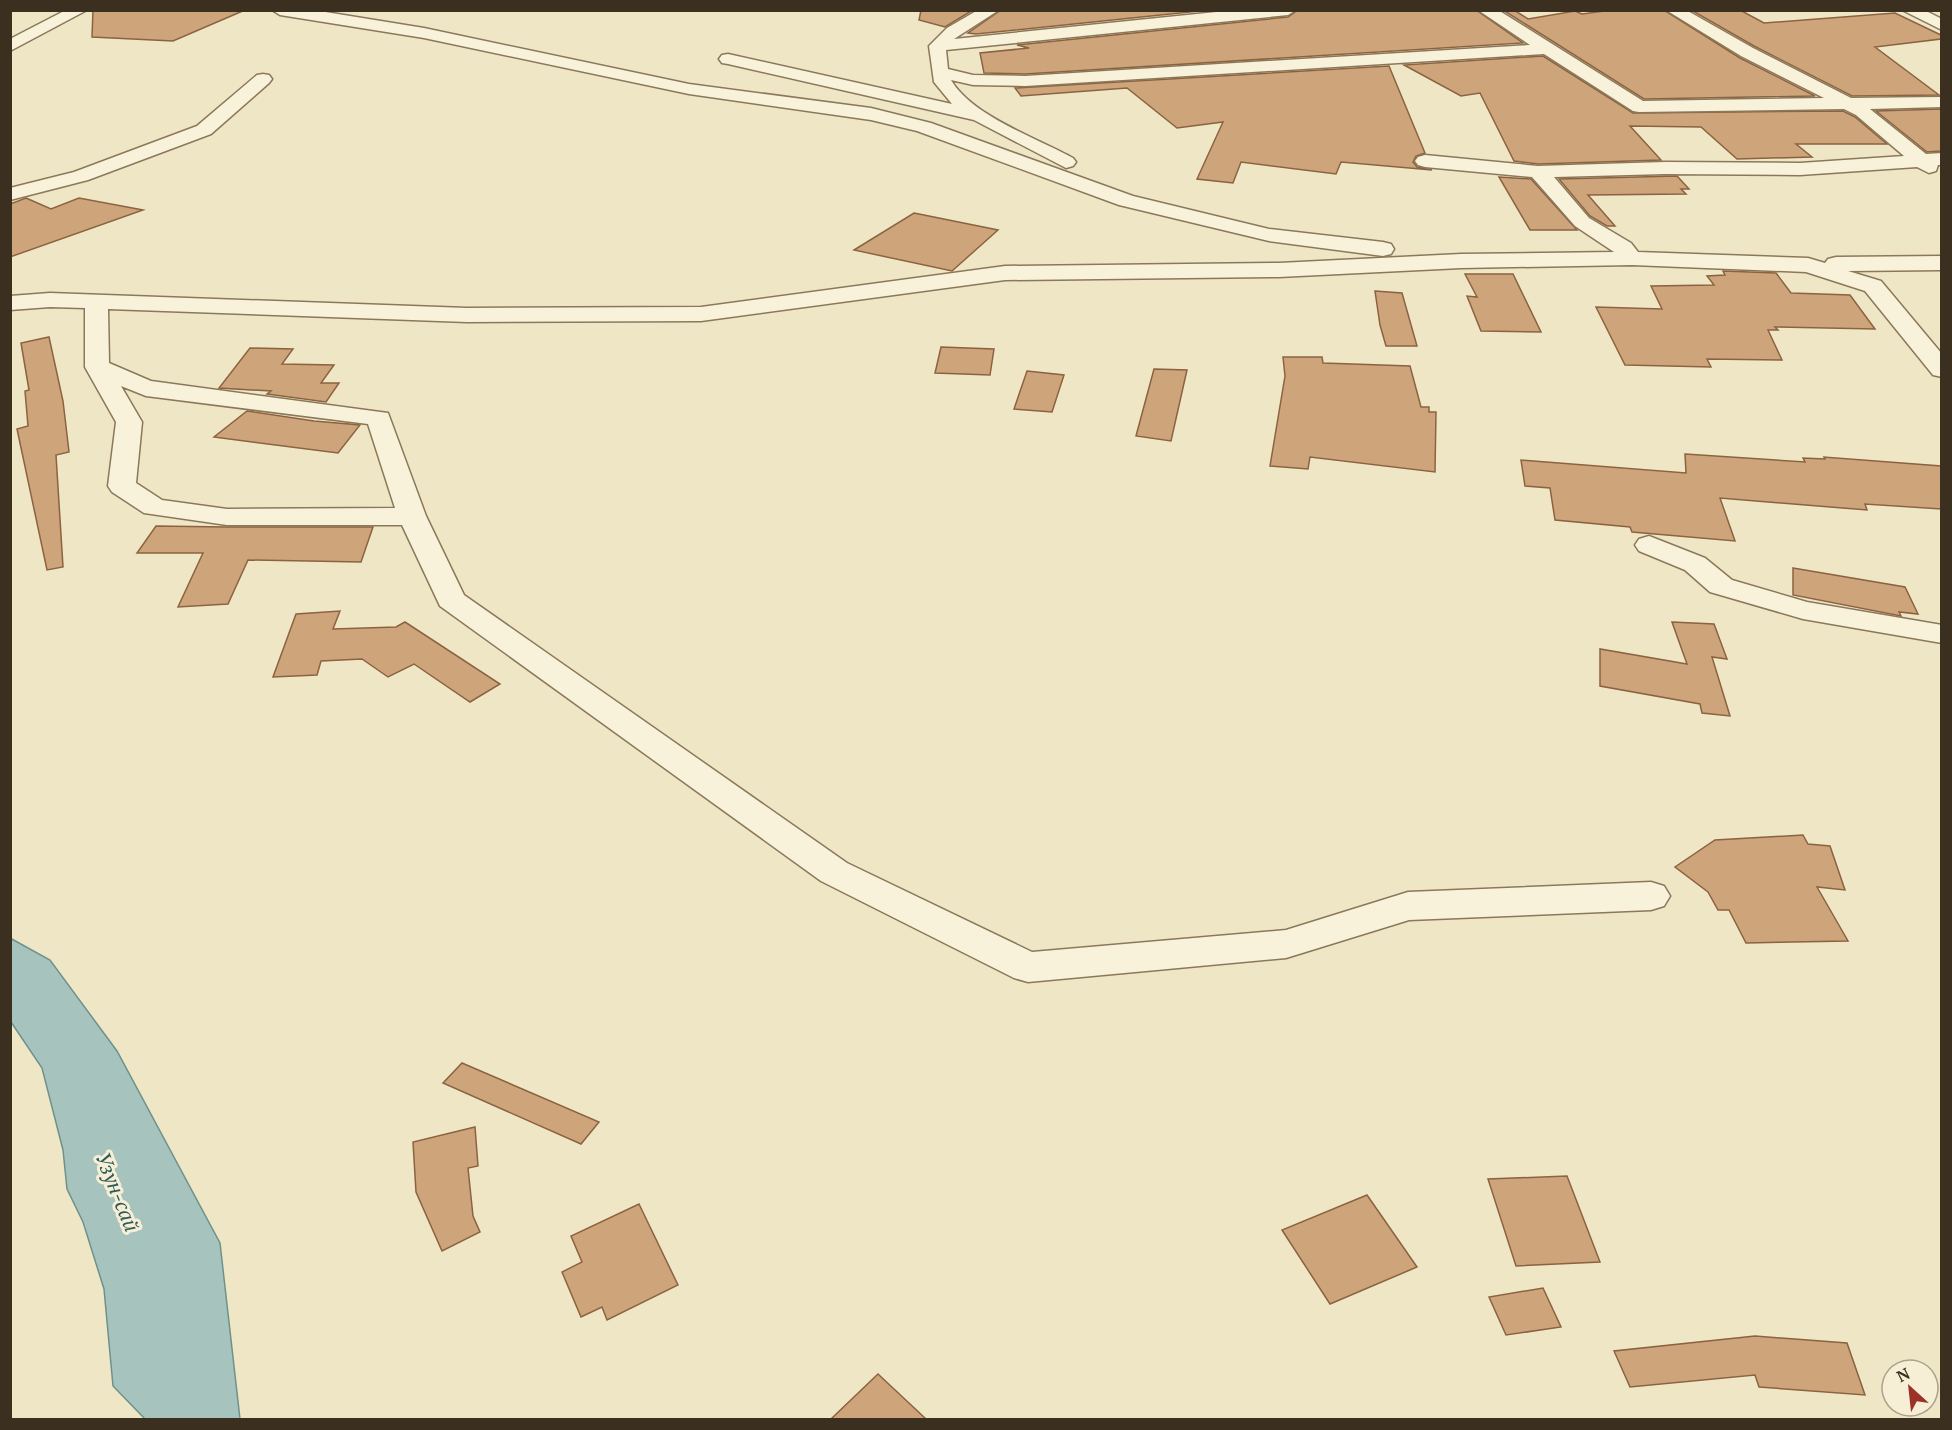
<svg xmlns="http://www.w3.org/2000/svg" width="1952" height="1430" viewBox="0 0 1952 1430" font-family="'PT Serif',serif">
<style>
.water{fill:#a7c3bd;stroke:#6e928b;stroke-width:1.5}
.building{fill:#cea47b;stroke:#8b6340;stroke-width:1.5}
.lines{fill:none;stroke-linecap:round;stroke-linejoin:round}
.minor-casing{stroke:#8b785b;stroke-width:3}
.minor{fill:#f9f2da;fill-rule:evenodd}
.labels{text-anchor:middle;stroke-width:6;stroke-linejoin:round;paint-order:stroke}
.near-water-label{font-size:21px;font-style:italic;fill:#2e5a5b;stroke:#f6efd6}
</style>
<rect width="100%" height="100%" fill="#efe6c6"/>
<path class="water" d="M10,938L50,960L117,1051L220,1243L240,1419H145L113,1386L104,1289L83,1222L67,1189L63,1150L42,1068L11,1022Z"/>
<g class="building">
<path d="M93,10H245L173,41L92,37Z"/>
<path d="M921,10H973L945,27L919,20Z"/>
<path d="M1001,10H1209L976,34L968,33Z"/>
<path d="M1298,10H1476L1523,43L1025,74L984,73L980,53L1029,48L1017,45L1288,17Z"/>
<path d="M1503,10H1514L1528,19L1575,11L1582,14L1612,10H1664L1740,58L1815,96L1644,99Z"/>
<path d="M1691,10H1740L1764,23L1895,13L1941,35V39L1875,47L1939,95L1852,96L1754,46Z"/>
<path d="M1543,56L1633,113L1843,111L1855,117L1887,144H1796L1812,157L1737,159L1701,127L1630,126L1661,160L1538,164L1514,161L1480,93L1461,96L1404,65Z"/>
<path d="M1389,66L1425,153L1416,156L1413,162L1417,167L1432,170L1341,162L1336,174L1241,162L1233,183L1197,179L1223,122L1177,128L1127,88L1021,96L1015,88Z"/>
<path d="M1941,109V151L1927,152L1876,111Z"/>
<path d="M1677,176L1689,189H1681L1686,194L1588,195L1615,226H1607L1590,216L1559,179Z"/>
<path d="M1499,177L1531,179L1577,230H1530Z"/>
<path d="M26,198L51,209L79,198L143,210L10,257V204Z"/>
<path d="M914,213L998,230L952,271L854,250Z"/>
<path d="M1723,271L1776,273L1791,293L1850,295L1875,329L1775,327L1778,330H1768L1782,360L1707,359L1711,367L1625,365L1596,307L1662,309L1651,286L1714,285L1707,276L1725,275Z"/>
<path d="M1465,274H1513L1541,332L1481,331L1467,296L1477,297Z"/>
<path d="M1375,291L1402,293L1417,346H1386L1380,325Z"/>
<path d="M49,337L63,401L69,452L56,455L63,567L47,570L17,429L28,426L25,391L29,390L21,343Z"/>
<path d="M941,347L994,349L990,375L935,373Z"/>
<path d="M250,348L293,349L282,364L334,365L321,383H339L326,402L267,394L271,391L219,388Z"/>
<path d="M1283,357H1322L1323,363L1410,366L1421,407H1429V412H1436L1435,472L1310,457L1308,469L1270,466L1285,376Z"/>
<path d="M1154,369L1187,370L1171,441L1136,436Z"/>
<path d="M1027,371L1064,375L1052,412L1014,409Z"/>
<path d="M247,411L314,421L360,425L338,453L214,437Z"/>
<path d="M1685,454L1805,462L1803,458L1825,459L1824,457L1941,466V509L1865,504L1867,510L1720,498L1735,541L1632,532L1630,527L1555,520L1550,488L1525,486L1521,460L1686,473Z"/>
<path d="M156,526L227,527H373L361,562L248,560L228,604L178,607L203,553H137Z"/>
<path d="M1793,568L1905,587L1918,614L1899,612L1901,616L1793,595Z"/>
<path d="M340,611L333,629L396,627L405,622L500,684L470,702L414,664L388,677L362,659L321,661L317,675L273,677L296,614Z"/>
<path d="M1672,622L1714,624L1727,659L1712,657L1730,716L1702,713L1700,704L1600,686V649L1687,664Z"/>
<path d="M1803,835L1808,844L1830,846L1845,890L1817,887L1848,941L1746,943L1729,910H1718L1708,892L1675,867L1715,840Z"/>
<path d="M462,1063L599,1122L581,1144L443,1083Z"/>
<path d="M475,1127L478,1166L468,1168L473,1216L480,1232L442,1251L416,1192L413,1142Z"/>
<path d="M1567,1176L1600,1262L1516,1266L1488,1179Z"/>
<path d="M1367,1195L1417,1267L1330,1304L1282,1230Z"/>
<path d="M639,1204L678,1285L607,1320L602,1307L581,1317L562,1272L582,1262L571,1236Z"/>
<path d="M1543,1288L1561,1327L1506,1335L1489,1297Z"/>
<path d="M1755,1336L1847,1343L1865,1395L1759,1387L1755,1375L1630,1387L1614,1351Z"/>
<path d="M878,1374L926,1419H831Z"/>
</g>
<g class="lines">
<g class="minor-casing">
<g id="minor">
<path d="M66,10H87L10,51V39Z"/>
<path d="M272,10H313L424,28L689,84L871,108L931,123L1133,196L1269,229L1383,242L1391,244L1394,249L1391,254L1383,256L1269,241L1119,205L917,131L871,120L689,94L424,38L280,15Z"/>
<path d="M978,10H999L954,39L1236,10H1296L1288,15L946,50L948,69L973,75L1025,76L1530,45L1478,10H1498L1643,101L1824,98L1741,56L1666,10H1686L1753,48L1851,98L1942,97V107L1870,109L1926,154L1942,153V165H1938L1936,171L1929,173L1917,167L1800,175L1665,174L1554,177L1589,218L1631,243L1638,252L1808,258L1825,263L1828,259L1836,257L1942,256V270L1848,271L1881,281L1942,354V377L1933,375L1865,291L1806,272L1632,265L1461,268L1279,277L1005,280L701,321L467,322L108,309L109,363L151,381L388,413L426,516L464,595L847,863L1032,952L1286,930L1408,892L1651,882L1664,886L1670,896L1664,906L1651,910L1409,920L1286,958L1028,982L1014,978L821,881L440,606L402,525H227L144,513L112,492L108,486L116,422L85,367V308L50,307L10,310V296L50,293L467,308L701,307L1005,266L1279,263L1461,254L1614,252L1575,226L1532,177L1425,167L1418,165L1415,161L1418,157L1425,155L1538,166L1665,162L1800,163L1904,156L1856,115L1844,109L1639,112L1633,111L1544,54L1025,86L973,85L951,80C972,116 1037,138 1073,158L1076,162L1073,166L1066,168L974,120L728,64L722,63L719,59L722,55L728,54L952,104L934,82L929,46L947,28ZM121,386L146,396L368,424L395,508L227,509L162,500L136,483L142,422Z"/>
<path d="M1902,10H1924L1942,19V30Z"/>
<path d="M263,74L269,75L272,79L269,83L211,134L88,180L10,200V188L74,172L197,126L257,75Z"/>
<path d="M1649,536L1705,558L1732,580L1807,602L1942,625V643L1803,619L1710,592L1685,570L1639,551L1635,545L1639,539Z"/>
</g>
</g>
<use href="#minor" class="minor"/>
</g>
<g class="labels">
<g class="near-water-label">
<text transform="translate(117 1192) rotate(68)" y="7">Узун-сай</text>
</g>
</g>
<rect width="1952" height="1430" fill="none" stroke="#3b2f1f" stroke-width="24"/>
<g transform="translate(1910 1388) rotate(333)"><circle r="28" fill="#f6efd6" stroke="#aba28d" stroke-width="1.5"/>
<path d="M0-4.5L10 22L0 15L-10 22Z" fill="#9b322a"/>
<text y="-9" font-size="16" font-weight="bold" text-anchor="middle" fill="#3b2f1f">N</text>
</g>
</svg>
